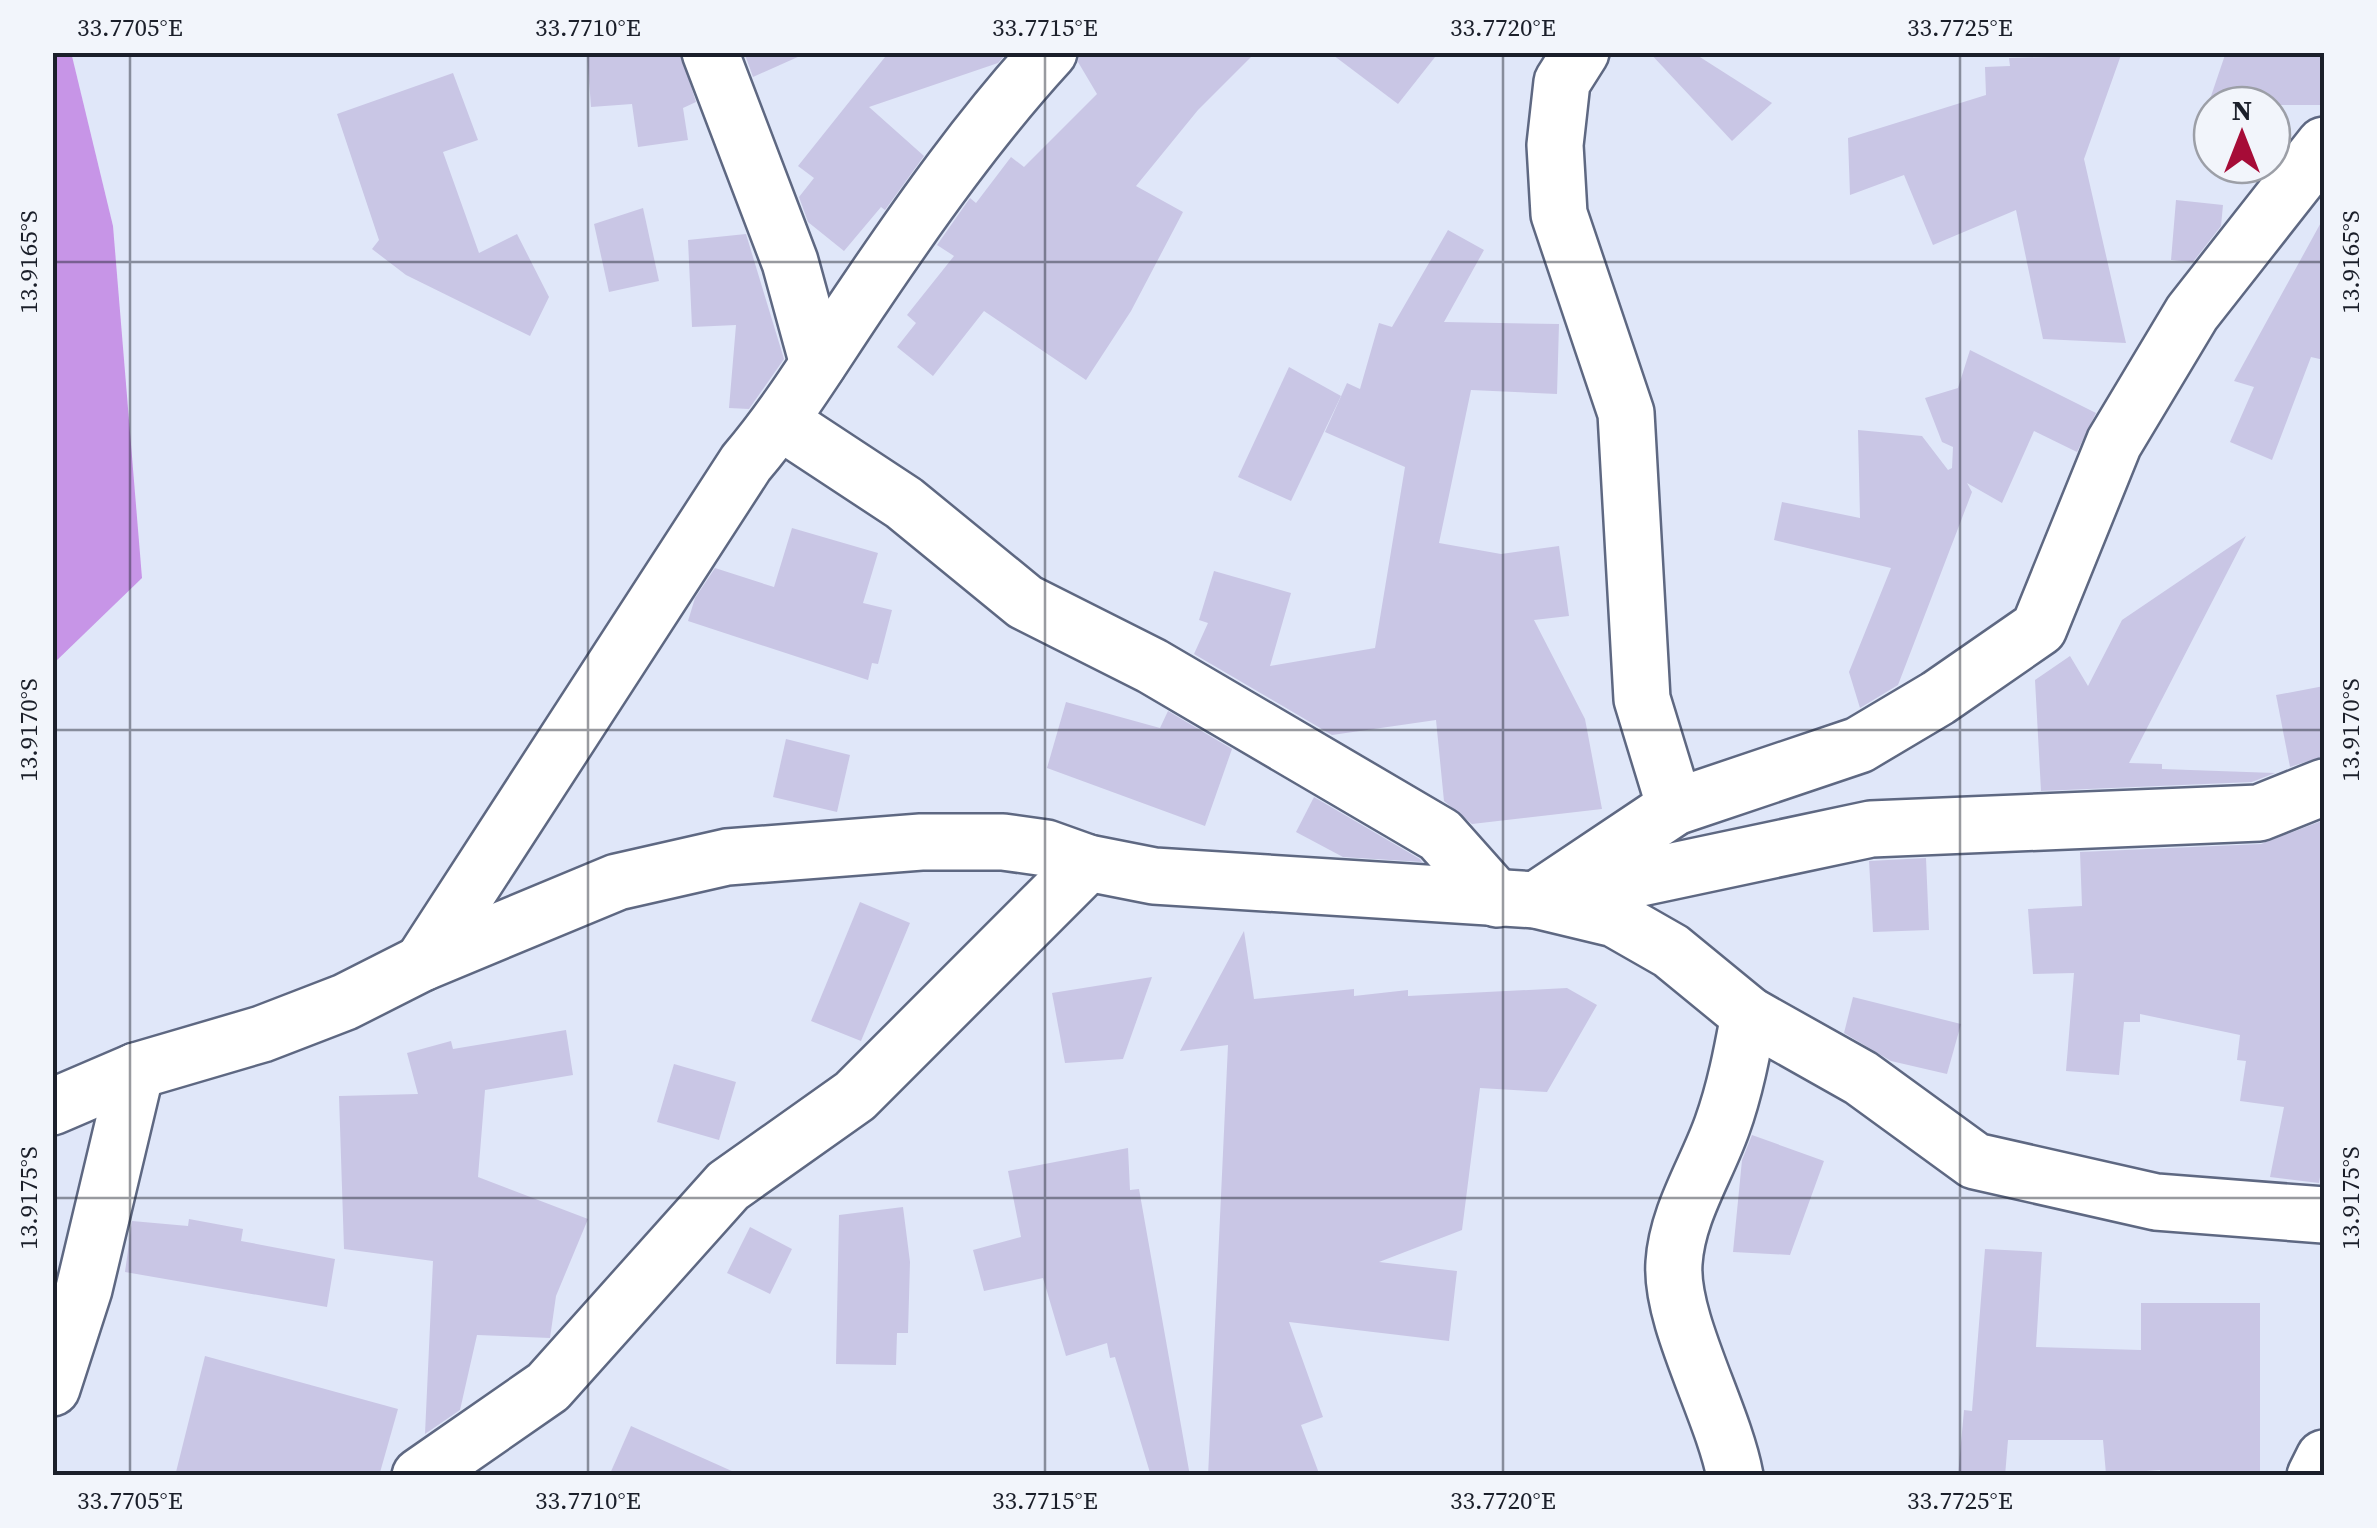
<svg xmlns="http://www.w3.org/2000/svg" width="2377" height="1528" viewBox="0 0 2377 1528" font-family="'Source Serif 4',serif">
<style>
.forest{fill:#c795e7}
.building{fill:#c9c6e5}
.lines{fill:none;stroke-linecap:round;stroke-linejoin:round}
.minor-casing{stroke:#5e6882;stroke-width:60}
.minor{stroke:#fff;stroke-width:55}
.ticks{fill:none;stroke:#1b1f2a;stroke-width:2.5;stroke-opacity:0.45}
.neatline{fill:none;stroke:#1b1f2a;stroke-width:4}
.ticks-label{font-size:25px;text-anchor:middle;fill:#1b1f2a}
</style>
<rect width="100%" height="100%" fill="#e0e7f9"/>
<path class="forest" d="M71,52L113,226L142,578L53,664L52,53Z"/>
<g class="building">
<path d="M587,52H680L696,102L683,108L688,140L638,147L632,104L591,107Z"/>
<path d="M744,52H809L753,77Z"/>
<path d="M889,52L1005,55L998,63L869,107L924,156L885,210L881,207L844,251L808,222L799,197L814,178L798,166Z"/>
<path d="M1079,52H1256L1198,110L1136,186L1183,212L1131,311L1086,380L984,311L933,376L897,347L916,323L907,315L954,256L937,245L970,198L976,203L1011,157L1024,167L1097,94L1078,62Z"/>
<path d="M1329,52H1439L1398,104Z"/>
<path d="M1649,52H1692L1772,103L1732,141Z"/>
<path d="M2226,52H2324V105H2208Z"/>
<path d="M2121,55L2084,159L2126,343L2043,339L2016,210L1933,245L1904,175L1850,195L1848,138L1986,95L1985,67L2010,66L2009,58Z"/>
<path d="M453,73L478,140L443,152L479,253L517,234L549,297L530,336L406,275L372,249L379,240L337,114Z"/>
<path d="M2176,200L2223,205L2221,226L2193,262L2171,260Z"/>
<path d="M643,208L659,281L609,292L594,224Z"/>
<path d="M2324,217V360L2311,357L2272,460L2230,442L2254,387L2234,381Z"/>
<path d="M1448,230L1484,250L1444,322L1559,324L1557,394L1471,390L1439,543L1501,554L1559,546L1569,616L1534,620L1585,719L1602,809L1472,824L1444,801L1436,720L1332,735L1194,654L1208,623L1199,620L1214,571L1291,593L1270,666L1375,648L1405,467L1325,432L1347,383L1360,389L1379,323L1392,327Z"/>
<path d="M746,234L784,359L749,409L729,408L736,325L692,327L688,240Z"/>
<path d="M1970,350L2096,413L2077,452L2034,431L2002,503L1967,483L1972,492L1898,685L1860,708L1849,672L1891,568L1774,540L1782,502L1860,518L1858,430L1922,436L1948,470L1952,468L1953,447L1942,442L1925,398L1958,388Z"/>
<path d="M1289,367L1341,396L1291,501L1238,477Z"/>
<path d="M792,528L878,553L863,603L892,610L878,664L872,663L868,680L688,621L695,598L715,568L774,587Z"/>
<path d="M2246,536L2129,763L2162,764V769L2275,773L2252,782L2041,791L2035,680L2070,656L2088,686L2122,620Z"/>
<path d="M2324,686V756L2290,767L2276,695Z"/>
<path d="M1066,702L1160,728L1168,711L1232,749L1205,826L1047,768Z"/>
<path d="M786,739L850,755L837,812L773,797Z"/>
<path d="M1314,797L1420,859L1422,862L1343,857L1296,832Z"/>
<path d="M2324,820V1153L2319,1183L2270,1177L2284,1107L2240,1101L2246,1061L2237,1060L2240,1035L2140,1014V1022H2124L2119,1075L2066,1071L2074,973L2033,974L2028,909L2082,906L2080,852L2261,844Z"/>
<path d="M1926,858L1929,930L1873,932L1869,861Z"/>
<path d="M860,902L910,923L861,1041L811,1021Z"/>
<path d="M1244,931L1254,999L1354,989V996L1408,990V996L1567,988L1597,1005L1547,1092L1480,1088L1462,1230L1379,1262L1457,1271L1449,1341L1289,1322L1323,1417L1301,1425L1320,1476H1208L1228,1045L1180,1051Z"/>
<path d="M1152,977L1123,1059L1065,1063L1052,993Z"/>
<path d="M1853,997L1961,1024L1947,1074L1891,1061L1844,1033Z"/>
<path d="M566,1030L573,1075L485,1090L478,1177L588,1219L556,1296L550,1338L477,1335L460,1410L425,1434L433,1261L344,1249L339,1096L418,1094L407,1053L451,1041L453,1049Z"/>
<path d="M674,1064L736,1082L719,1140L657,1122Z"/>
<path d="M1752,1135L1824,1161L1790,1255L1733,1252L1742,1160Z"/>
<path d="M1128,1148L1130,1190L1139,1189L1190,1476H1151L1115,1357L1110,1358L1107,1343L1066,1356L1043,1278L984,1291L973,1250L1021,1237L1008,1171Z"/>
<path d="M903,1207L910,1262L908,1333H897L896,1365L836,1364L839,1215Z"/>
<path d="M189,1219L243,1229L241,1241L335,1259L327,1307L125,1272L132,1221L188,1226Z"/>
<path d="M750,1227L792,1249L770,1294L727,1273Z"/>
<path d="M1985,1249L2042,1252L2036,1347L2141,1350V1303H2260V1475L2160,1476V1470L2106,1474L2103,1440H2008L2005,1476H1958L1964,1410L1972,1411Z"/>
<path d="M205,1356L398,1409L379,1476H175Z"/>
<path d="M631,1426L743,1476H609Z"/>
</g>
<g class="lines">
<g class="minor-casing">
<g id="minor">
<path d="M710,52L790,262L818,364"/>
<path d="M1581,52L1562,82L1555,145L1559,214L1626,413L1642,699L1675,807"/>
<path d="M781,422L904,503L1025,602L1152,666L1440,835L1497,899"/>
<path d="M1565,894L1871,829L2259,813L2324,787"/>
<path d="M1536,900L1675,807L1859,745L1938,698L2039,628L2114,443L2192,313L2324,145"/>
<path d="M422,963L746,463C791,410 825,352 864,295C920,212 981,126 1049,52"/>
<path d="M52,1107L136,1071L262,1034L345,1002L422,963L617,882L727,857L921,842H1003L1046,848L1088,863L1154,876L1536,900L1615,919L1671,951L1749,1015L1861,1078L1975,1161L2156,1202L2324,1215"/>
<path d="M52,1388L84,1289L136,1071"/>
<path d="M420,1476L548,1387L728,1186L855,1096L1088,863"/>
<path d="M1735,1476C1723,1412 1670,1321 1674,1263C1677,1214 1706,1171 1722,1126C1735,1090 1742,1053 1749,1015"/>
<path d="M2315,1476L2324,1458"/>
</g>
</g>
<use href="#minor" class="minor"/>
</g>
<path class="ticks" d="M130,52V1476M588,52V1476M1045,52V1476M1503,52V1476M1960,52V1476M52,262H2324M52,730H2324M52,1198H2324"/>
<rect width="2377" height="1528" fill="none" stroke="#f2f5fb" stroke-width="110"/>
<g transform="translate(2242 135)"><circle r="48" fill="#f2f5fb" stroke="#9c9fa7" stroke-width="2.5"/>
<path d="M0-8L18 38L0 25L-18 38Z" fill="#a60c37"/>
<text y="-15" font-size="28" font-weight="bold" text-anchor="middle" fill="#1b1f2a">N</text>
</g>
<rect x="55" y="55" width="2267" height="1418" class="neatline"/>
<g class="ticks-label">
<text x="130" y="36">33.7705°E</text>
<text x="588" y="36">33.7710°E</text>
<text x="1045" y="36">33.7715°E</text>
<text x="1503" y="36">33.7720°E</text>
<text x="1960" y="36">33.7725°E</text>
<text transform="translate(28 262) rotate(-90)" y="9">13.9165°S</text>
<text transform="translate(2350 262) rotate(-90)" y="9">13.9165°S</text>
<text transform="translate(28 730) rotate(-90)" y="9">13.9170°S</text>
<text transform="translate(2350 730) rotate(-90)" y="9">13.9170°S</text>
<text transform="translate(28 1198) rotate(-90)" y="9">13.9175°S</text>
<text transform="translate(2350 1198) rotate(-90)" y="9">13.9175°S</text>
<text x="130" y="1509">33.7705°E</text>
<text x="588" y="1509">33.7710°E</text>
<text x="1045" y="1509">33.7715°E</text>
<text x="1503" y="1509">33.7720°E</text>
<text x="1960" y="1509">33.7725°E</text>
</g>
</svg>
